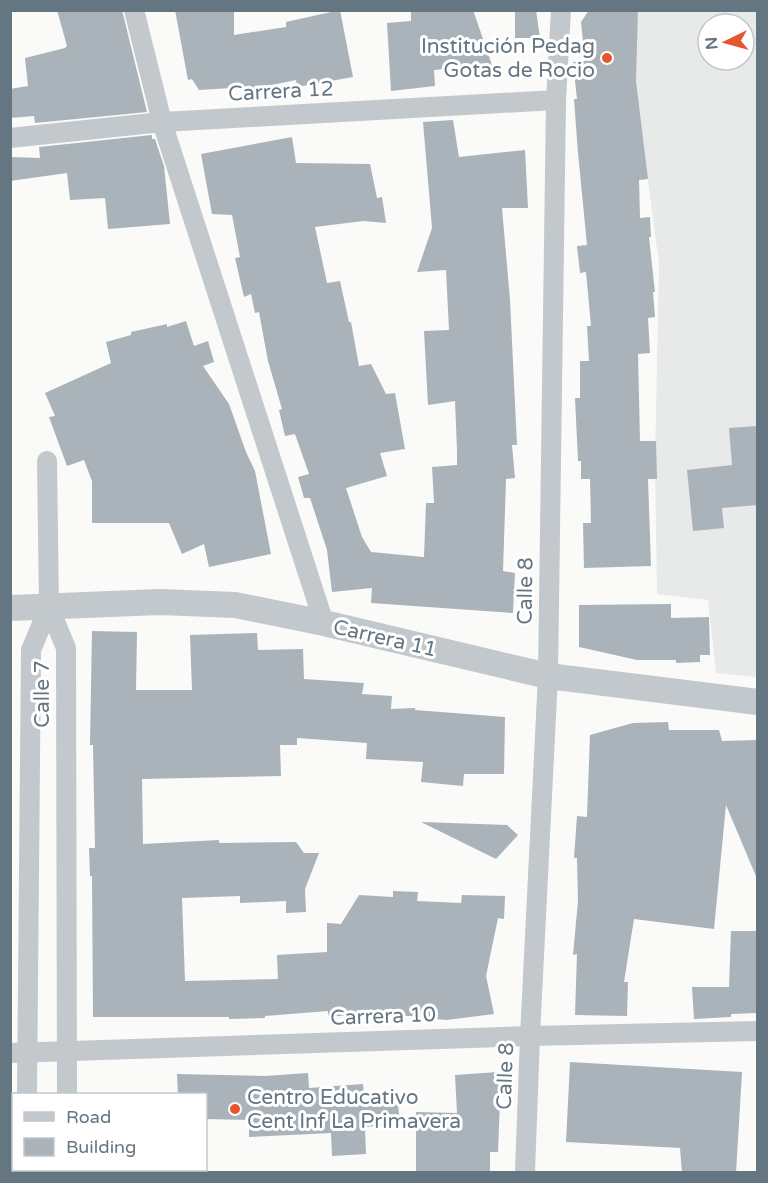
<svg xmlns="http://www.w3.org/2000/svg" width="768" height="1183" viewBox="0 0 768 1183" font-family="'Varela Round',sans-serif">
<style>
.built{fill:#e8e9e9;fill-rule:evenodd}
.building{fill:#aab3b9}
.lines{fill:none;stroke-linecap:round;stroke-linejoin:round}
.minor{stroke:#c3c8cc;stroke-width:20}
.tertiary{stroke:#c3c8cc;stroke-width:26}
.poi-dot{fill:#e4572e;stroke:#fff;stroke-width:2}
.labels{text-anchor:middle;stroke-width:6;stroke-linejoin:round;paint-order:stroke}
.poi-label{font-size:21px;fill:#657683;stroke:#fff;text-anchor:end}
.street-label{font-size:21px;fill:#657683;stroke:#fff}
</style>
<rect width="100%" height="100%" fill="#fafaf8"/>
<path class="built" d="M638,10L757,11V677L716,673L708,600L657,594L655,460L659,264L635,81ZM708,24H744V60H708Z"/>
<g class="building">
<path d="M57,10H122L147,112L35,123L34,116L10,118V89L28,86L25,58L65,48L67,46Z"/>
<path d="M175,10H234V35L286,27V22L340,10L353,77L297,87L296,80L248,90L247,87L199,90L192,79L188,80Z"/>
<path d="M411,10H473L492,65L434,70L435,86L391,91L387,23L411,21Z"/>
<path d="M515,10H536L540,38H515Z"/>
<path d="M589,10H638L636,81L648,179L639,180L640,218L650,217L651,237H649L655,292H653L655,317L648,318L650,353L638,354L640,441H656L657,479H648L651,566L584,568L583,523H591L590,479H581V461H578L575,398H580V361H589L587,326H591L586,272L580,273L577,246L587,245L578,153L574,99H577L573,62L585,61L581,22Z"/>
<path d="M453,120L459,157L525,150L528,208H502L510,300L517,445H512L515,478L506,479L503,571L515,573L513,613L371,603L372,588L332,592L327,550L310,498H304L298,477L309,474L295,434L285,436L279,410L282,409L268,361L259,312L255,313L251,294L244,297L235,258L240,257L232,215L212,214L201,154L292,137L296,163L370,164L377,198L382,197L386,223L363,221L315,227L327,283L340,281L349,322H351L359,366L371,364L386,394L395,393L405,449L380,453L387,476L346,488L362,537L371,552L424,557L426,503H434L432,467L457,465V450L455,401L428,405L424,331L449,330L446,270L417,272L432,228L423,122Z"/>
<path d="M152,135V139H155L164,166L170,224L108,229L105,198L70,200L67,173L10,181V157L40,158L39,147Z"/>
<path d="M186,321L194,346L208,341L214,362L203,366L229,404L246,452L255,471L271,554L209,567L204,544L182,554L169,523H92V481L84,460L67,466L49,417L55,416L45,393L111,363L106,342L131,335V332L167,324V327Z"/>
<path d="M758,426V505L722,508L724,528L693,531L687,470L732,465L729,428Z"/>
<path d="M671,604V618L709,617L710,655H700V662L676,663V660H637L579,647V605Z"/>
<path d="M92,631L137,632L136,690H192L190,635L257,633L258,650L303,649L304,679L364,683L362,694L392,696L391,709L415,708V710L505,717L504,774H464L463,786L421,782L423,762L366,759L367,743L297,738V745H280L281,776L142,779L143,844L219,840V843L296,842L304,853H319L305,889L306,912L286,913V901L240,903V896L182,898L185,981L278,979L277,955L327,952V923L341,924L359,895L393,897V891L418,892L417,901L461,903L462,895L505,896L504,919L498,918L486,976L494,1014L447,1020L419,1018V1016H328V1011L265,1016V1018L229,1019V1017H93L92,876H90L89,848H95L93,745H90Z"/>
<path d="M668,722L669,730H719L722,741L758,740V881L726,805L714,929L634,919L624,982H628L627,1016L575,1015L577,954L573,955L578,901L577,858H574L577,816L587,817L590,735L633,723Z"/>
<path d="M421,822L507,825L518,835L496,859Z"/>
<path d="M731,931H758V1013L731,1014V1017L694,1019L692,987H729Z"/>
<path d="M570,1062L742,1072L736,1173H682L680,1148L566,1142Z"/>
<path d="M498,1072L500,1101L498,1152H490V1173H416V1112L457,1113L455,1075Z"/>
<path d="M308,1073L309,1088L363,1084L365,1105L398,1103L400,1124L365,1127L366,1154L332,1156L331,1133L249,1137V1120L206,1119V1095H178L177,1074L265,1076Z"/>
</g>
<g class="lines">
<g class="minor">
<path d="M134,10L162,122L324,623"/>
<path d="M10,138L162,122L556,100"/>
<path d="M47,461L49,607L66,648L67,1094"/>
<path d="M10,1053L530,1036L758,1031"/>
<path d="M27,1094L31,650L49,607"/>
<path d="M26,1172V1170"/>
<path d="M65,1172V1170"/>
<path d="M525,1172L530,1036L548,676L556,100L561,10"/>
</g>
<path class="tertiary" d="M10,608L160,602L235,605L324,623L548,676L758,702"/>
</g>
<g class="poi-dot">
<circle cx="607" cy="58" r="6"/>
<circle cx="235" cy="1109" r="6"/>
</g>
<g class="labels">
<g class="poi-label">
<text x="595" y="53">Institución Pedag<tspan x="595" dy="24">Gotas de Rocio</tspan></text>
<text x="247" y="1104" text-anchor="start">Centro Educativo<tspan x="247" dy="24">Cent Inf La Primavera</tspan></text>
</g>
<g class="street-label">
<text transform="translate(281 91) rotate(-3)" y="7">Carrera 12</text>
<text transform="translate(525 591) rotate(-89)" y="7">Calle 8</text>
<text transform="translate(385 638) rotate(13)" y="7">Carrera 11</text>
<text transform="translate(42 694) rotate(-90)" y="7">Calle 7</text>
<text transform="translate(383 1016) rotate(-2)" y="7">Carrera 10</text>
<text transform="translate(505 1076) rotate(-88)" y="7">Calle 8</text>
</g>
</g>
<rect width="768" height="1183" fill="none" stroke="#657683" stroke-width="24"/>
<rect x="12" y="1093" width="195" height="78" fill="#ffffff" stroke="#c1c8cd" stroke-width="1.5"/>
<rect x="24" y="1112" width="30" height="9" fill="#c3c8cc" stroke="#c1c8cd" stroke-width="1.5"/>
<text x="66" y="1123" font-size="18" fill="#657683">Road</text>
<rect x="24" y="1138" width="30" height="18" fill="#aab3b9" stroke="#c1c8cd" stroke-width="1.5"/>
<text x="66" y="1153" font-size="18" fill="#657683">Building</text>
<g transform="translate(726 42) rotate(265)"><circle r="28" fill="#ffffff" stroke="#c1c8cd" stroke-width="1.5"/>
<path d="M0-4.5L10 22L0 15L-10 22Z" fill="#e4572e"/>
<text y="-9" font-size="16" font-weight="bold" text-anchor="middle" fill="#657683">N</text>
</g>
</svg>
